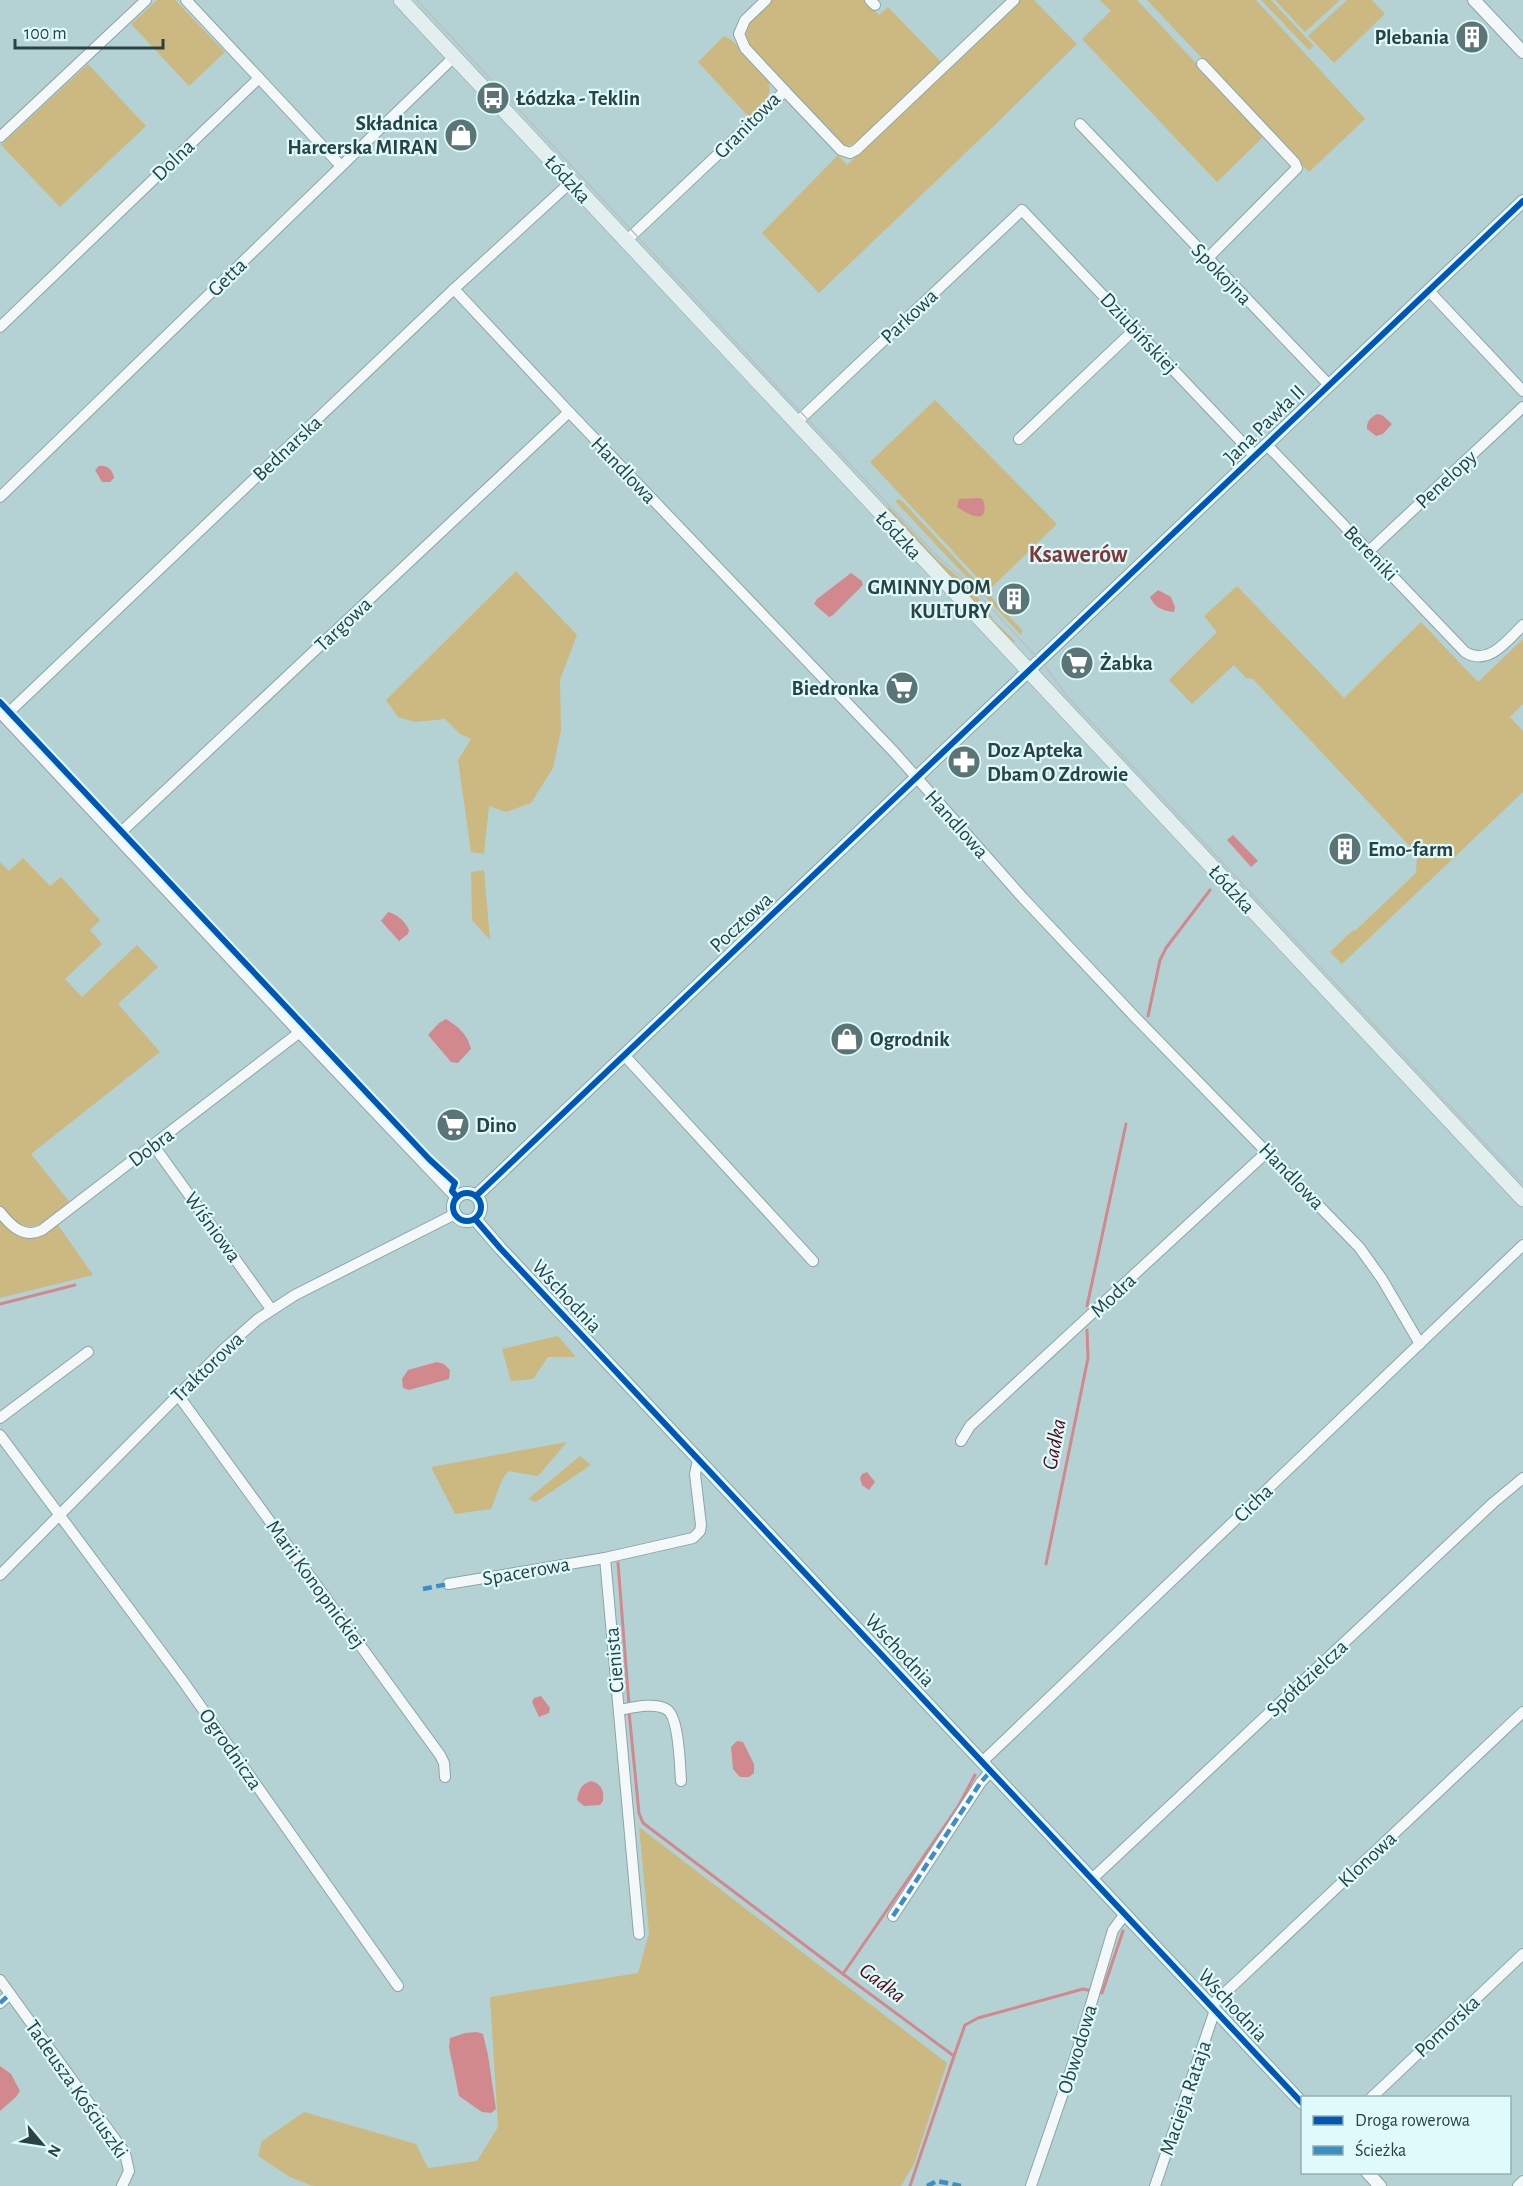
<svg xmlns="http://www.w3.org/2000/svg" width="1523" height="2186" viewBox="0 0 1523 2186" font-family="'Alegreya Sans',sans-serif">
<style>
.green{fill:#cbb981}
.water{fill:#d1898d}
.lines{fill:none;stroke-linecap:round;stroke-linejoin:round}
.stream{stroke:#d1898d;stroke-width:3}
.minor-casing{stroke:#8ca4a5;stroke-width:12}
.tertiary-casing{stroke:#8ca4a5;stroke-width:14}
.secondary-casing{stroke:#8ca4a5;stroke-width:16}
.minor{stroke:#f4f8f9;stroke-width:10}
.tertiary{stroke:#f4f8f9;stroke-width:12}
.secondary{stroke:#e3efef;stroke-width:15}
.tram{stroke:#b9c1c2;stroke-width:1.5}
.quiet{stroke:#3a8fc8;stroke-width:4.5;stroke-dasharray:9 4.5;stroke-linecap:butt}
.cycleway-casing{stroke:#defafb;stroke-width:10}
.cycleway{stroke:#0057b8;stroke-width:6}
.labels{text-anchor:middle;stroke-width:4.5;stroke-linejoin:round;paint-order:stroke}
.poi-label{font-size:21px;font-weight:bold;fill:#2b4243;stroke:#defafb;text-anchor:start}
.street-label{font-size:21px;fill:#2b4243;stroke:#defafb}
.water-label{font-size:22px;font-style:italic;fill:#540915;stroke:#defafb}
.quarter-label{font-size:24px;font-weight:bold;fill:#7f373a;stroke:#defafb}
</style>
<rect width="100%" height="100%" fill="#b4d2d4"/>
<g class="green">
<path d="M157,0H175L225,52L189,86L131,24Z"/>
<path d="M771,0H865L879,15L888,7L943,64L857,144L844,146L839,142L751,49C738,25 755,15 771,0Z"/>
<path d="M1020,0H1034L1077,44L999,121L819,293L762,233L838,155L847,165Z"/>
<path d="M1100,0H1137L1264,136L1217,182L1082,39L1111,11Z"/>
<path d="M1147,0H1256L1365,119L1309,172Z"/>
<path d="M1261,0H1271L1314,46L1309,50Z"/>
<path d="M1275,0H1338L1339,1L1305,32Z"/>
<path d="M1347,0H1372L1385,14L1334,63L1308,36Z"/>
<path d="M724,36C734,40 741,50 749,58C773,83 778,90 753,116L747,115L698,62Z"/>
<path d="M88,64L146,126L60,207L1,145Z"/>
<path d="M935,400L1057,524L989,590L870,462Z"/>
<path d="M898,499L902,501L1022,630L1021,635L895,501Z"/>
<path d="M889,507L938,560L964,582L980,600L978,602L993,618L992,619L1015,641L1012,644L886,509Z"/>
<path d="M516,571L577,635L560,680L561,731L553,768L531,803L506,812L489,806L484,854L471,852L458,760L471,739L460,734L445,719L415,722L398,717L386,700Z"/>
<path d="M1237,586L1344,698L1421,622L1478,682L1523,639V704L1510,717L1523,731V792L1342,964L1330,952L1352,931L1356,930L1416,873L1417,854L1253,679L1246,678L1234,665L1192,704L1169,680L1217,632L1204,616Z"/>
<path d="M23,858L50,886L61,877L100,920L90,930L102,944L65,979L82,997L137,945L158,967L118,1004L160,1052L31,1154L71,1204C39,1225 28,1241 0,1205V862L9,871Z"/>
<path d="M484,870L490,940L472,920L471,872Z"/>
<path d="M0,1220L41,1236L58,1225L93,1275L0,1298Z"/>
<path d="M558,1336L576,1357H548L533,1379L511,1381L502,1349Z"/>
<path d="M567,1442L538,1476L508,1471L502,1480L491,1509L455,1514L431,1467Z"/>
<path d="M580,1456L591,1465L536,1502L528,1499Z"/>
<path d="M639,1827L947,2063L914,2164L901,2186H313L290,2177L258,2156L262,2141L304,2112L416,2144L428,2168L477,2161L498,2127L490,1997L638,1973L649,1933Z"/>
</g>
<g class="water">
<path d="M1377,414L1382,415L1392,424L1383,434L1376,436L1367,429C1366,422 1371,417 1377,414Z"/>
<path d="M99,466C107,465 113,470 114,478L110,482H102L95,470Z"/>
<path d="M978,498L982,499C986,505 987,519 975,516C969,515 962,510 957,507L959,499Z"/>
<path d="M851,573L862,581L863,585L833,615L829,617L814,604L817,599Z"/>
<path d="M1158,590L1171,597L1175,607L1174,612C1163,611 1154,607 1150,597Z"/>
<path d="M1233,835L1258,861L1251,867L1227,840Z"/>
<path d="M388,912C397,914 405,921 409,930L408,934L399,941L381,921Z"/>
<path d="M446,1019C459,1027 467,1034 471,1049L458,1063L451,1062L428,1035L439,1023Z"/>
<path d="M437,1362L444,1364L450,1370L449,1379L409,1390L403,1388L402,1379L408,1370Z"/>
<path d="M867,1472L875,1482L869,1490L862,1485L860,1478L862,1474Z"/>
<path d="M541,1696L550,1708L549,1713L539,1717L532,1702L534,1698Z"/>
<path d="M737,1741L743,1742L754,1764V1773L749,1777H740L733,1769L731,1747Z"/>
<path d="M591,1781C602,1784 604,1791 603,1801L600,1805L584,1806L577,1800C579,1789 581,1785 591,1781Z"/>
<path d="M477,2032L483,2034L488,2055L496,2109L491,2113L482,2112L459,2096L449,2047L450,2038L465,2033Z"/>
<path d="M0,2066L11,2074L20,2091L16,2097L0,2111Z"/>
</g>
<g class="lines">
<g class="stream">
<path d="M1148,1016L1160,960L1166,948L1210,890"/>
<path d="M0,1304L75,1285"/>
<path d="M1087,1306L1126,1124"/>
<path d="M618,1563L629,1705"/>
<path d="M1046,1564L1088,1358L1087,1330"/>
<path d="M629,1712L639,1813L643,1823L843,1974"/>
<path d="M1099,1992L1102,1993L1123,1931"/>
<path d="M954,2056L965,2025L978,2018L1083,1989L1092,1991"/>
<path d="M910,2186L954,2056L843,1974L959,1805L975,1775"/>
</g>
<g class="minor-casing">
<g id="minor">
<path d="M186,0L259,78"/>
<path d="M870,0L875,5"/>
<path d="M1202,64L1295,163L1297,168L1207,259"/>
<path d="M785,91L841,150L850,153L856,150L1014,0"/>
<path d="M1080,124L1329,385"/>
<path d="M0,137L146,0"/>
<path d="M626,241L785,91L745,48L739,34L745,20L766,0"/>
<path d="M454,289L569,412L894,752L1023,898L1134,1016L1359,1247L1382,1279L1420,1344"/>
<path d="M1429,291L1523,391"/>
<path d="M0,327L259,78L341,166"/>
<path d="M796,423L1022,210L1255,456"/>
<path d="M1019,439L1135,329"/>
<path d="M1267,445L1465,652C1488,667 1508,640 1523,625"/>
<path d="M0,497L454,57"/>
<path d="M1369,551L1523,407"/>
<path d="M5,716L454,289L571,182"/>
<path d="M117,836L569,412"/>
<path d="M624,1055L813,1261"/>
<path d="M154,1146L271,1309"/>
<path d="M0,1212C11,1226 24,1239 42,1230L300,1032"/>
<path d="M178,1395L440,1755L444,1763L445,1777"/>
<path d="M0,1418L88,1352"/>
<path d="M0,1435L180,1677L398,1986"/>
<path d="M961,1441L970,1426L1268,1151"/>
<path d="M605,1558L639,1934"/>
<path d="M0,1575L224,1349L258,1319L295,1295L455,1214"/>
<path d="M448,1584L605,1558L693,1538L700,1531L701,1525L695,1474L698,1460"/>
<path d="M619,1710C631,1708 654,1702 666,1709C679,1715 680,1766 681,1781"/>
<path d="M982,1762L1523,1245"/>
<path d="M1092,1879L1493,1503L1523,1478"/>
<path d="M893,1916L981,1782L991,1771"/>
<path d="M0,1980L125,2153L129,2171L122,2186"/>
<path d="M0,2003L10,1994"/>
<path d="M1211,2006L1523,1712"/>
<path d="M1371,2098L1523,1954"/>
<path d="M1031,2186L1075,2058L1113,1930L1125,1914"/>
<path d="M1155,2186L1215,2010"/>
<path d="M1518,2186L1523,2181"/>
</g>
</g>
<g class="tertiary-casing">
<g id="tertiary">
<path d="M1474,0L1523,52"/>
<path d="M0,711L300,1032L457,1197"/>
<circle cx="467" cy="1207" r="14"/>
<path d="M476,1196L1523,201"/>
<path d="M475,1219L500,1248L1302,2103"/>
<path d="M1367,2172L1380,2186"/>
</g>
</g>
<g class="secondary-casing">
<path id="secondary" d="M401,0L1523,1199"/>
</g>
<use href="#minor" class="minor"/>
<use href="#tertiary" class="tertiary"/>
<use href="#secondary" class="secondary"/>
<path class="tram" d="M417,0L812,424L940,559L965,580L1045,666L1066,695L1523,1184"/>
<g class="quiet">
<path d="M423,1589L448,1584"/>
<path d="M893,1916L981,1782L991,1771"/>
<path d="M0,2003L10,1994"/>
<path d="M927,2186L937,2181L961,2186"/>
</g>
<g class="cycleway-casing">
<g id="cycleway">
<path d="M0,702L429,1159L455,1183L452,1191L457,1197"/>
<circle cx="467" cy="1207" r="14"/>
<path d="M476,1196L1523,201"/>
<path d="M475,1219L500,1248L1302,2103"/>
</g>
</g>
<use href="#cycleway" class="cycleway"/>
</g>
<defs>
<g id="building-disc" transform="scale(1.725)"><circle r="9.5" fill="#5b7476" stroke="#defafb"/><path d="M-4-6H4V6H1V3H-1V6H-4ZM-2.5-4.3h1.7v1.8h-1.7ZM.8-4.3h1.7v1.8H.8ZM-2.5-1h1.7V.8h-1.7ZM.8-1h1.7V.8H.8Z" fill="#fff"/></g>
<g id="bus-disc" transform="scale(1.725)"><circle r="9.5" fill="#5b7476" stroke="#defafb"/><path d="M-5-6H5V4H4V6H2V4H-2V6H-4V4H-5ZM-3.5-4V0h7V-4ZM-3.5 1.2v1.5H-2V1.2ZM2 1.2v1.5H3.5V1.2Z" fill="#fff"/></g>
<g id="shop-disc" transform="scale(1.725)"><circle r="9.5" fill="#5b7476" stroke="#defafb"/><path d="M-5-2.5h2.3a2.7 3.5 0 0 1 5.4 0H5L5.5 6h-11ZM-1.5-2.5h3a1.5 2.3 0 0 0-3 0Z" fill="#fff"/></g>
<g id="supermarket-disc" transform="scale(1.725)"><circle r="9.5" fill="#5b7476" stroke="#defafb"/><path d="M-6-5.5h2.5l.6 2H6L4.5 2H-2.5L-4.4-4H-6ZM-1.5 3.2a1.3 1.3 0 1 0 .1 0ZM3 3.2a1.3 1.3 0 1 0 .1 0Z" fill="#fff"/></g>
<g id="pharmacy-disc" transform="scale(1.725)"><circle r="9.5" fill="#5b7476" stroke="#defafb"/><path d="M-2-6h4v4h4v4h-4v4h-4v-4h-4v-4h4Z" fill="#fff"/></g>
</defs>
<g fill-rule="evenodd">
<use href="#building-disc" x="1472" y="37"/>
<use href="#bus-disc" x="493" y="98"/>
<use href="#shop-disc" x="461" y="135"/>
<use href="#building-disc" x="1014" y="599"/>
<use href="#supermarket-disc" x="1077" y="663"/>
<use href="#supermarket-disc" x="902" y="688"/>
<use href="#pharmacy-disc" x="964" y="762"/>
<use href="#building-disc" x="1345" y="849"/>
<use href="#shop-disc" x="847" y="1039"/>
<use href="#supermarket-disc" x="453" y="1125"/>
</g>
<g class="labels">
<g class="poi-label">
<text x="1449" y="44" text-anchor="end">Plebania</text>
<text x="516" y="105">Łódzka - Teklin</text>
<text x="438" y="130" text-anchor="end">Składnica<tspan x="438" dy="24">Harcerska MIRAN</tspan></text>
<text x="991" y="594" text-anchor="end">GMINNY DOM<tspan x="991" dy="24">KULTURY</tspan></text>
<text x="1100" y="670">Żabka</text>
<text x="879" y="695" text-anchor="end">Biedronka</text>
<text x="987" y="757">Doz Apteka<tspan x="987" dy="24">Dbam O Zdrowie</tspan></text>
<text x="1368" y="856">Emo-farm</text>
<text x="870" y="1046">Ogrodnik</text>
<text x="476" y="1132">Dino</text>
</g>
<g class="street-label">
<text transform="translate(747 125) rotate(-45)" y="7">Granitowa</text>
<text transform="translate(173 160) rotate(-44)" y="7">Dolna</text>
<text transform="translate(568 179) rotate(47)" y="7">Łódzka</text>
<text transform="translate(1222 274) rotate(46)" y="7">Spokojna</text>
<text transform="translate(227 277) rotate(-44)" y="7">Getta</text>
<text transform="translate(909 316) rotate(-43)" y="7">Parkowa</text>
<text transform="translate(1139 333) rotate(47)" y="7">Dziubińskiej</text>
<text transform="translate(1264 424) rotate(-44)" y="7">Jana Pawła II</text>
<text transform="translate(287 448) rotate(-43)" y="7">Bednarska</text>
<text transform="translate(624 470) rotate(46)" y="7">Handlowa</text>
<text transform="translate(1446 479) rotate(-43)" y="7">Penelopy</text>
<text transform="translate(899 535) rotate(47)" y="7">Łódzka</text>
<text transform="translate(1371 553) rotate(46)" y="7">Bereniki</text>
<text transform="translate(343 624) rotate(-43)" y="7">Targowa</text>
<text transform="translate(957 824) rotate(48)" y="7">Handlowa</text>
<text transform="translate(1232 889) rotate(47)" y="7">Łódzka</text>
<text transform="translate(741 922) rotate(-43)" y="7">Pocztowa</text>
<text transform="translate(151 1147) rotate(-37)" y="7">Dobra</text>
<text transform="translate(1292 1176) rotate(46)" y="7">Handlowa</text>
<text transform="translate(213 1227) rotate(54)" y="7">Wiśniowa</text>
<text transform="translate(1113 1295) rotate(-43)" y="7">Modra</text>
<text transform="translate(567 1296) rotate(47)" y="7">Wschodnia</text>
<text transform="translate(207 1367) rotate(-44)" y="7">Traktorowa</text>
<text transform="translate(1253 1503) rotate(-44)" y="7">Cicha</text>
<text transform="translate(526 1571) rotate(-10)" y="7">Spacerowa</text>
<text transform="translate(316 1584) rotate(54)" y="7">Marii Konopnickiej</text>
<text transform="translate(900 1650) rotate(47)" y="7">Wschodnia</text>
<text transform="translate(614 1660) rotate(-95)" y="7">Cienista</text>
<text transform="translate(1307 1678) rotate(-43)" y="7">Spółdzielcza</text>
<text transform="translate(231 1749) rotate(55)" y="7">Ogrodnicza</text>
<text transform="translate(1367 1859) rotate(-43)" y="7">Klonowa</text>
<text transform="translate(1233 2005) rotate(47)" y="7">Wschodnia</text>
<text transform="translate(1447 2026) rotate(-43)" y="7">Pomorska</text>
<text transform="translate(1077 2049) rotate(-73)" y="7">Obwodowa</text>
<text transform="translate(77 2089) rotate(55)" y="7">Tadeusza Kościuszki</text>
<text transform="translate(1185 2098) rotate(-71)" y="7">Macieja Rataja</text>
</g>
<g class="water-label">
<text transform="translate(1053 1444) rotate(-79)" y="8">Gadka</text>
<text transform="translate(883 1982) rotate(37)" y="8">Gadka</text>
</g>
<g class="quarter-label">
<text x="1078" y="562">Ksawerów</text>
</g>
</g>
<rect x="1301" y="2096" width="210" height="78" fill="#defafb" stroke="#96b0b1" stroke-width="1.5"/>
<rect x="1313" y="2116" width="30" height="9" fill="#0057b8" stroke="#96b0b1" stroke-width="1.5"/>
<text x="1355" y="2126" font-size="18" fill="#2b4243">Droga rowerowa</text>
<rect x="1313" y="2146" width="30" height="9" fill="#3a8fc8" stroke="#96b0b1" stroke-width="1.5"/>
<text x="1355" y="2156" font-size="18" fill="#2b4243">Ścieżka</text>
<g transform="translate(42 2144) rotate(119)" stroke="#defafb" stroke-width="4.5" paint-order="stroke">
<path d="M0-4.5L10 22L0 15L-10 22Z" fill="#2b4243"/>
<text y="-9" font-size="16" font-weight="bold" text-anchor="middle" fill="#2b4243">N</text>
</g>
<path d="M15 39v9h148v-9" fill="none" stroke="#2b4243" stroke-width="3"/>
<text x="24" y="39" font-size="18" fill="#2b4243" stroke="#defafb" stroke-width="4.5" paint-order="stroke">100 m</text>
</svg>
